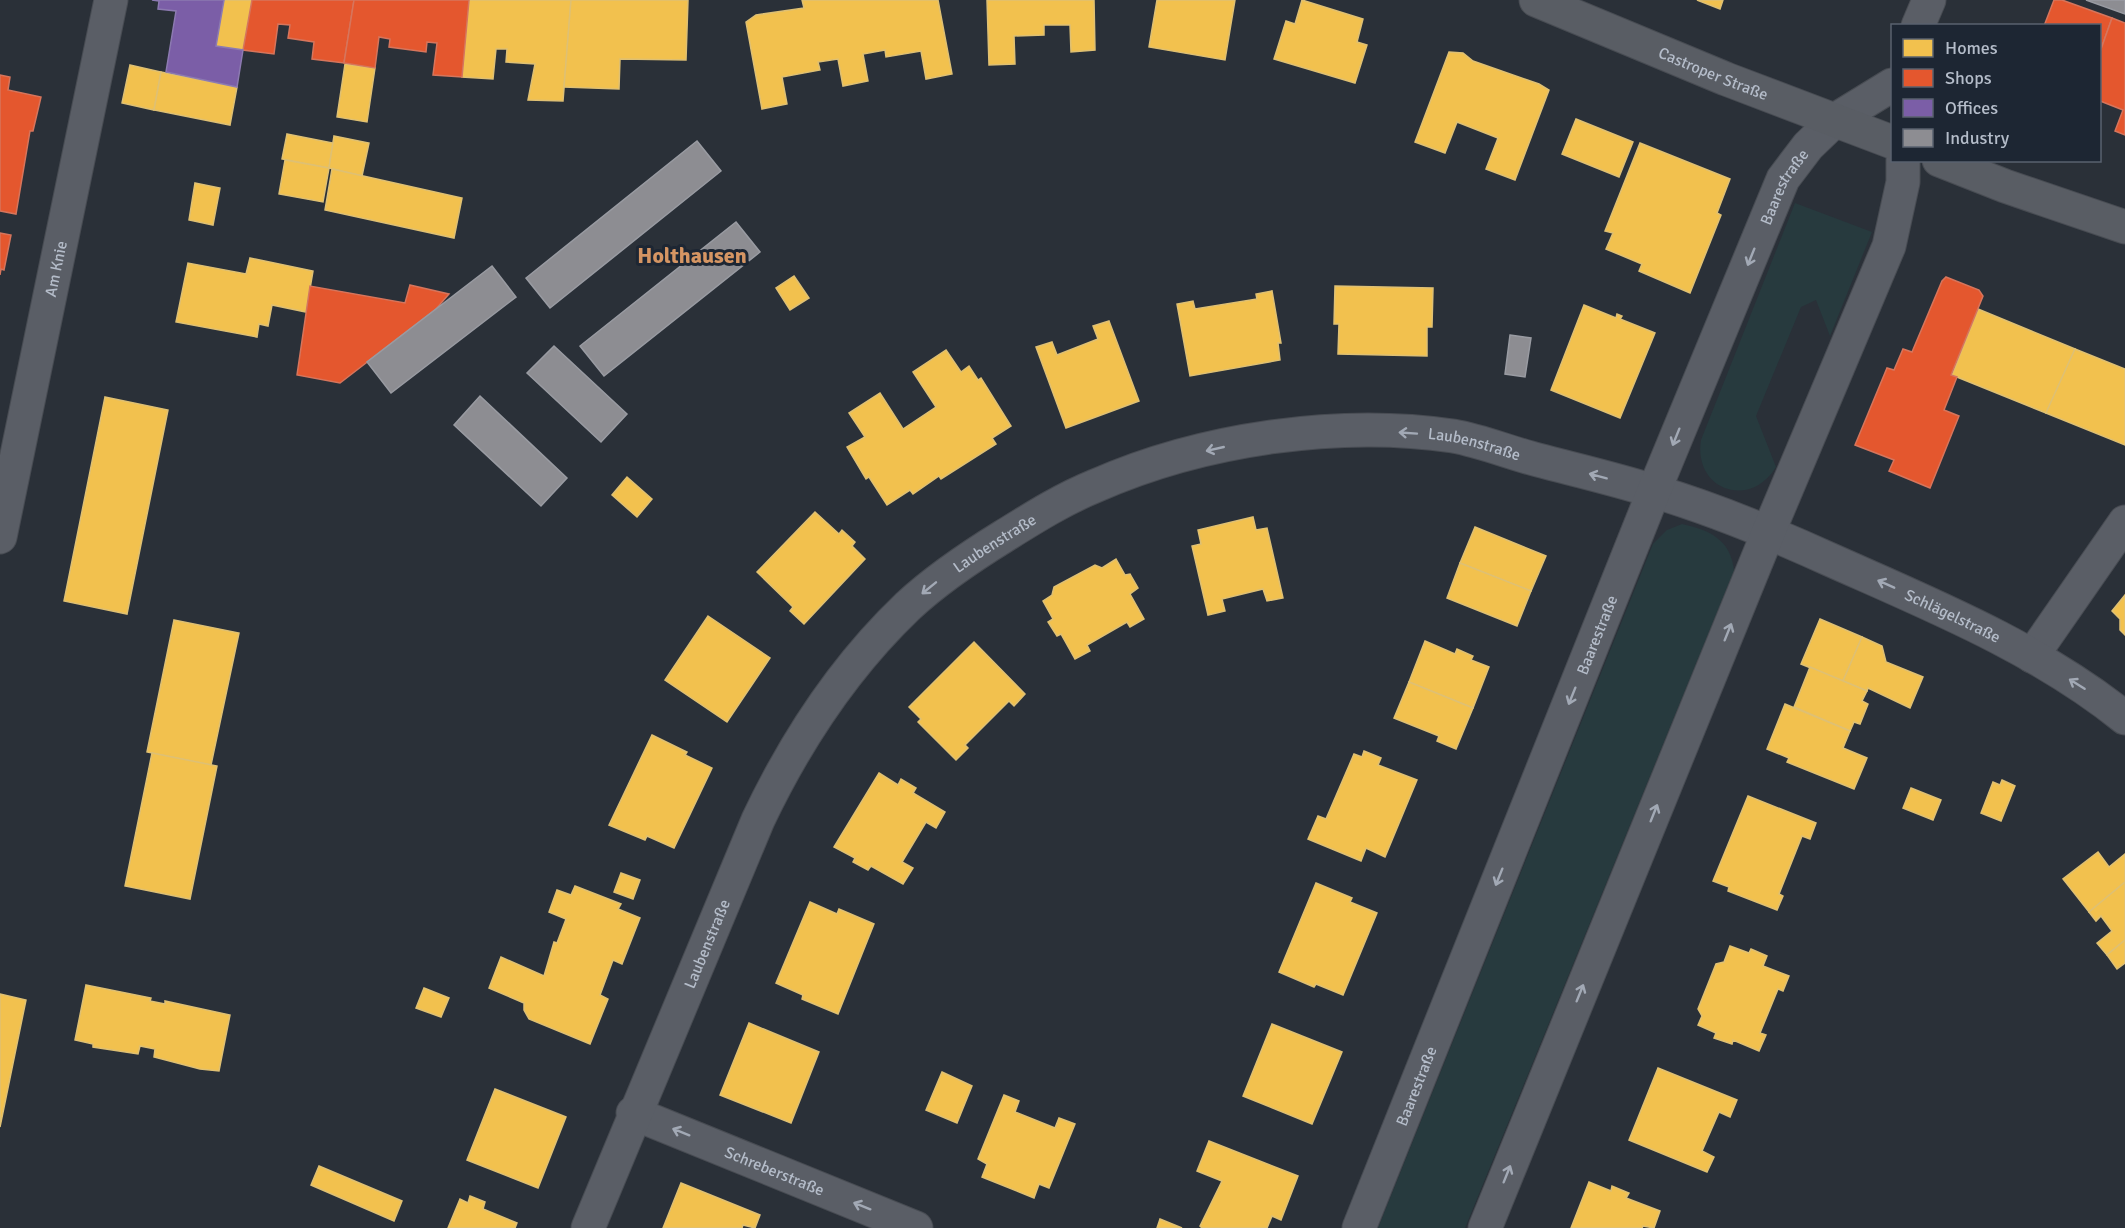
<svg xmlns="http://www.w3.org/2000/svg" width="2125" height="1228" viewBox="0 0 2125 1228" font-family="Signika,sans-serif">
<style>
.green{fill:#273a3e}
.homes{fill:#f2c14e;stroke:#dfc073;stroke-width:1.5}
.shops{fill:#e4572e;stroke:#d6755c;stroke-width:1.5}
.offices{fill:#7b5ea7;stroke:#8c7ab1;stroke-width:1.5}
.industry{fill:#8d8d92;stroke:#999ba2;stroke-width:1.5}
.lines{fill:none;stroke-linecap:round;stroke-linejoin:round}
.minor-casing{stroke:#484c53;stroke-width:35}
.secondary-casing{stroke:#484c53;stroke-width:35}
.minor{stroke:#5a5e66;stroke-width:33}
.secondary{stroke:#595d64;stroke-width:33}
.oneway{stroke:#a2a9b5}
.labels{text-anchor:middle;stroke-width:6;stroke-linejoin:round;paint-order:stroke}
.street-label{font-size:16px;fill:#b4bcc9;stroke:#1d2633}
.district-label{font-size:22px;font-weight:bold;fill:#d59563;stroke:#1d2633}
</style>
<rect width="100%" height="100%" fill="#2a3038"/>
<g class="green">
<path d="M1795,203L1872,232L1830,336L1816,300L1801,307L1756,416L1776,467C1750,510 1693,490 1701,440Z"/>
<path d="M1682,524C1710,530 1731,540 1734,571L1465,1228H1378L1653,544L1667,530Z"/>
</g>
<g class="homes">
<path d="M224,0H252L243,50L216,46Z"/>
<path d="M469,0H571L563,101L528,100L535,64L506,62L507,49H496L493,79L462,77Z"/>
<path d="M571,0H688L686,60L620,59L619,89L564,87Z"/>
<path d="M802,0H938L952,74L926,79L921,51L886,57L885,50L863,54L868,81L843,86L838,59L818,62L820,70L782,77L787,104L762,109L746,22L756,15L804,8Z"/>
<path d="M987,0H1094L1095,50L1071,52L1070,25H1044V35L1014,36L1015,64L989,65Z"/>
<path d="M1157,0H1235L1225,60L1149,47Z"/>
<path d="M1302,0L1363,19L1357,42L1367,45L1355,83L1274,59L1286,21L1295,24Z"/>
<path d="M1697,0H1723L1720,9Z"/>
<path d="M1449,52L1463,53L1473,61L1539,84L1549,90L1515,180L1486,169L1498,138L1457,122L1445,153L1415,142Z"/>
<path d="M345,64L375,68L367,122L337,117Z"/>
<path d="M130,65L161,72L154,110L122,103Z"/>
<path d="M161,72L237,87L230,125L154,110Z"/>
<path d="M1576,119L1633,142L1619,177L1562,154Z"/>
<path d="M287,134L333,143L329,168L282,159Z"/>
<path d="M334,136L369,143L362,176L329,168Z"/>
<path d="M1640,143L1730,179L1717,213L1721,215L1690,293L1639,271L1642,264L1606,249L1613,233L1605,231Z"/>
<path d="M285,160L329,168L323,202L279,194Z"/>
<path d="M332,169L462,198L454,238L325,210Z"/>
<path d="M195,183L220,188L213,225L189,220Z"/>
<path d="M250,258L313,271L306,312L272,305L268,326L259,324L257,337L176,322L188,263L246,274Z"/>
<path d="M794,276L809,298L790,310L776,288Z"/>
<path d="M1335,286L1433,288L1432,327H1427V356L1338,354L1339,324H1334Z"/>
<path d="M1272,291L1281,343H1278L1280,360L1190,376L1177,304L1193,301L1195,309L1257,299L1256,294Z"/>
<path d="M1584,305L1616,318L1617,314L1622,316L1620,319L1655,333L1620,418L1551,390Z"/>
<path d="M1978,309L2075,349L2046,413L1952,375Z"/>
<path d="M1109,321L1139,401L1066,428L1036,347L1052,342L1057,355L1098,339L1093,326Z"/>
<path d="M2075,349L2125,369V445L2046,413Z"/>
<path d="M946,350L961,372L969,366L978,380L981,378L1011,426L992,438L996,444L941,479L939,476L913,494L910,490L887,505L869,477L866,479L847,447L865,437L849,413L880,393L903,429L936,407L913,372Z"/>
<path d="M105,397L168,410L127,614L64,601Z"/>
<path d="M627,477L652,499L637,517L612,495Z"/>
<path d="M815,512L839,534L842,530L855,542L852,546L865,559L804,624L790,611L793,607L757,572Z"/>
<path d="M1253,517L1256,530L1267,528L1283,598L1267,601L1263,589L1222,599L1225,611L1208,615L1192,546L1201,544L1198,530Z"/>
<path d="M1475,527L1546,556L1531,591L1460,563Z"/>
<path d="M1116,559L1125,575L1130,574L1138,588L1130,594L1144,619L1130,627L1127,622L1087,645L1090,651L1075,659L1061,634L1057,636L1048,622L1053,619L1043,601L1052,595L1054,587L1095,565L1102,568Z"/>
<path d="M1460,563L1531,591L1517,626L1447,598Z"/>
<path d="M2125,595V635L2120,630V619L2112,611Z"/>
<path d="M708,616L770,658L727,722L665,680Z"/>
<path d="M1820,619L1862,637L1843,681L1801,664Z"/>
<path d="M174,620L239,633L211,765L147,752Z"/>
<path d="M1862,637L1882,646L1886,662L1923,677L1910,708L1868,688L1867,691L1843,681Z"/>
<path d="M1425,641L1455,654L1457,649L1473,656L1471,660L1489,667L1473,708L1409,682Z"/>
<path d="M974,642L1025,694L1014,706L1009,701L965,745L968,748L956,760L918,722L921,719L909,707Z"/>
<path d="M1810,667L1867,691L1862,701L1868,704L1860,724L1854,722L1850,731L1794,707Z"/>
<path d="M1409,682L1473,708L1456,749L1437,741L1439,736L1394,718Z"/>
<path d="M1785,704L1850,731L1843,748L1867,758L1854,789L1787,762L1789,758L1767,749Z"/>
<path d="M652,735L687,752L685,755L712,768L674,848L647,836L645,840L609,825Z"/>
<path d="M1364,751L1381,758L1378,765L1417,780L1385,857L1366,848L1361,861L1308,839L1318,816L1326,819L1354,754L1362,757Z"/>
<path d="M152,753L217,766L190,899L125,886Z"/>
<path d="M879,773L898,785L901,779L916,788L913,793L945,812L936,828L926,822L902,862L913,868L903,884L871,866L868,870L853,862L855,858L834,847Z"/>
<path d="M2002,780L2015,786L2001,821L1981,813L1993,782L2000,785Z"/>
<path d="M1911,788L1941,800L1933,820L1903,808Z"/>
<path d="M1748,796L1816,823L1810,839L1802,836L1779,894L1783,896L1777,910L1728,891L1729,887L1713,881Z"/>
<path d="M2098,852L2109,867L2125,854V882L2089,912L2063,879Z"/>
<path d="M621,873L640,880L633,899L614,892Z"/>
<path d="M2125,882V940L2107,955L2097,943L2112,931L2101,916L2096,921L2089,912Z"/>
<path d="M1316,883L1352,898L1350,902L1377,913L1343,995L1316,984L1314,987L1279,972Z"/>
<path d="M575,886L621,904L618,909L640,918L622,964L613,960L600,995L608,999L590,1044L529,1019L524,1010V1003L489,988L501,957L544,976L554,942L557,943L566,919L549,912L557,890L571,895Z"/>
<path d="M810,902L837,914L839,909L874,924L838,1014L802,999L803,995L776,983Z"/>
<path d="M2125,940V963L2117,969L2107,955Z"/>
<path d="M1730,946L1749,953L1751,949L1767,956L1763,966L1789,976L1783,991L1778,989L1760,1033L1766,1035L1759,1051L1733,1040L1732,1044L1714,1038L1716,1033L1698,1025L1702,1016L1698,1009L1716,964L1724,962Z"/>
<path d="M86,985L151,998L150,1001L165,1004V1001L230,1015L219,1071L200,1069L154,1057L155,1049L140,1046L138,1054L93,1047V1044L75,1040Z"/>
<path d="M424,988L449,998L441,1017L416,1008Z"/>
<path d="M0,994L26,1000L0,1127Z"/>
<path d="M749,1023L819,1052L791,1123L720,1095Z"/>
<path d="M1272,1024L1342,1052L1312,1124L1243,1096Z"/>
<path d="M1658,1068L1737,1100L1730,1117L1719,1112L1702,1151L1714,1157L1707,1172L1629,1140Z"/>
<path d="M942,1072L972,1086L957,1123L926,1110Z"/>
<path d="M495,1089L566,1117L538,1188L467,1160Z"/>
<path d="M1004,1095L1019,1101L1015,1112L1055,1128L1059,1118L1075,1124L1049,1188L1039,1184L1034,1198L982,1177L987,1164L978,1159Z"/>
<path d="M1209,1141L1298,1176L1281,1220L1272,1216L1267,1228H1202L1200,1226L1222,1181L1197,1171Z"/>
<path d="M319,1166L402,1201L394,1221L311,1185Z"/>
<path d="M1589,1182L1611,1191L1612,1186L1629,1193L1626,1198L1660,1211L1654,1228L1643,1226L1642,1228H1571Z"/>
<path d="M681,1183L760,1215L755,1228L743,1225L742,1228H663Z"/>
<path d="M470,1196L485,1202L483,1209L517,1223L515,1228H448L460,1199L468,1203Z"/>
<path d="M1160,1219L1182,1228H1157Z"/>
</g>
<g class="shops">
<path d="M252,0H354L344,63L312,59L314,42L288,38L290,25L278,24L274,54L243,50Z"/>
<path d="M354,0H469L462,77L433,75L437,43L427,42L426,52L389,47L390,39L379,37L375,68L344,63Z"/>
<path d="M2054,0H2062L2112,18L2100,52V26H2044Z"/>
<path d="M2112,18L2125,23V135L2115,131L2123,110L2100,101V52Z"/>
<path d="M0,75L10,77L8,90L41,97L33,131H30L16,214L0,211Z"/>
<path d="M0,233L11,235L4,270L1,269L0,275Z"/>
<path d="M1946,277L1979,290L1983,296L1951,375L1957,377L1944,410L1959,416L1930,488L1889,471L1894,460L1855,445L1887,368L1894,370L1903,349L1912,352L1942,281Z"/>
<path d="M410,285L449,294L436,309L340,383L297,375L310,286L405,303Z"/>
</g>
<path class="offices" d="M152,0H224L216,46L243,50L237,87L166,72L176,11L158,9L159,1Z"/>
<g class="industry">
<path d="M2086,0H2125V14Z"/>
<path d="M697,141L721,171L550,308L526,278Z"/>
<path d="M736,222L760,252L604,376L580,346Z"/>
<path d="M492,266L516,297L391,393L367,362Z"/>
<path d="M1510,335L1531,338L1525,377L1505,374Z"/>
<path d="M554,346L627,414L601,442L527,373Z"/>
<path d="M480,396L567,478L541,506L454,425Z"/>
</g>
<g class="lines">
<g class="minor-casing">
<g id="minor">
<path d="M1918,26L1929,0"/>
<path id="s1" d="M0,537L111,0"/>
<path d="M2032,656L2125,522"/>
<path id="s2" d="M633,1113L916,1228"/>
<path id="s3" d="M588,1228L758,820C796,740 844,667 908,606C937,579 970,557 1004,536C1033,518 1063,499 1095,486C1201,439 1338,419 1453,436C1482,441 1510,453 1538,460C1576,470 1615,479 1653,491C1714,509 1774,534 1831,560C1932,605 2038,648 2125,718"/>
<path id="s4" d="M1359,1228L1654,491L1783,179L1808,146L1835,120L1892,85"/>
<path d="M1485,1228L1768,533L1889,246L1903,182V160"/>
</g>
</g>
<g class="secondary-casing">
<g id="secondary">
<path id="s5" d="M1536,0L1726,79L1892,142"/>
<path d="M1939,160L2005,186L2125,227"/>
</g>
</g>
<use href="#minor" class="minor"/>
<use href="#secondary" class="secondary"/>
</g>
<defs><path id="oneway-shaft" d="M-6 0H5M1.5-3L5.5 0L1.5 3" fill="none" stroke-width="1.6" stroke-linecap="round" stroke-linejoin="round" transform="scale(1.5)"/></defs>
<g class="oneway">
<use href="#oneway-shaft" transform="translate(1751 257) rotate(112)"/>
<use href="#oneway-shaft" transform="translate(1408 433) rotate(-176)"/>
<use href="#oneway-shaft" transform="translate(1676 437) rotate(112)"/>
<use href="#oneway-shaft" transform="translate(1215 449) rotate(167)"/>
<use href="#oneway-shaft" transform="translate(1598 476) rotate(-165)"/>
<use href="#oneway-shaft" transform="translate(1886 584) rotate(-156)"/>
<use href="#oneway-shaft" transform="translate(929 588) rotate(141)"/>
<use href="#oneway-shaft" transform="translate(1728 632) rotate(-68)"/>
<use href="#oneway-shaft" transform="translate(2077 684) rotate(-148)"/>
<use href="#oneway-shaft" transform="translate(1572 696) rotate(112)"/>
<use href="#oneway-shaft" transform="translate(1654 813) rotate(-68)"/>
<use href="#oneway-shaft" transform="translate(1499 877) rotate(112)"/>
<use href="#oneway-shaft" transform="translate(1580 993) rotate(-68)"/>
<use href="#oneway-shaft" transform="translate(681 1132) rotate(-158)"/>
<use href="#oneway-shaft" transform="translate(1507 1174) rotate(-68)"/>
<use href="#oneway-shaft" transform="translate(862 1206) rotate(-158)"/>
</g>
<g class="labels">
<g class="street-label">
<text dy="6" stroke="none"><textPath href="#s5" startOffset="192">Castroper Straße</textPath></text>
<text dy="6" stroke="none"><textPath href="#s4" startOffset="1125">Baarestraße</textPath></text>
<text dy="6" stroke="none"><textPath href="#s1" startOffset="274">Am Knie</textPath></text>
<text dy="6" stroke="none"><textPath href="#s3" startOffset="1316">Laubenstraße</textPath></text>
<text dy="6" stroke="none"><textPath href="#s3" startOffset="812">Laubenstraße</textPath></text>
<text dy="6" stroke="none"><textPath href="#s3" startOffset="1826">Schlägelstraße</textPath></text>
<text dy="6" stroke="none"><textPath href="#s4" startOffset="639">Baarestraße</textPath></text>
<text dy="6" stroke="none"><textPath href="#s3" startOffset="308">Laubenstraße</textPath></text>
<text dy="6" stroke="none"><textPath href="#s4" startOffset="153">Baarestraße</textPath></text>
<text dy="6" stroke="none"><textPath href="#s2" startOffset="153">Schreberstraße</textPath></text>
</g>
<g class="district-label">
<text x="692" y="263">Holthausen</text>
</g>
</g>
<rect x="1891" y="24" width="210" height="138" fill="#1d2633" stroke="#59626f" stroke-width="1.5"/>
<rect x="1903" y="39" width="30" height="18" fill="#f2c14e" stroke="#59626f" stroke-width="1.5"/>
<text x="1945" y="54" font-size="18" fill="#b4bcc9">Homes</text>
<rect x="1903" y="69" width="30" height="18" fill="#e4572e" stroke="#59626f" stroke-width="1.5"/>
<text x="1945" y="84" font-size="18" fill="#b4bcc9">Shops</text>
<rect x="1903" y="99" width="30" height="18" fill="#7b5ea7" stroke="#59626f" stroke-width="1.5"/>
<text x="1945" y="114" font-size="18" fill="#b4bcc9">Offices</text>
<rect x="1903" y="129" width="30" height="18" fill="#8d8d92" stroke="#59626f" stroke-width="1.5"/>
<text x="1945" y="144" font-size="18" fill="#b4bcc9">Industry</text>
</svg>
